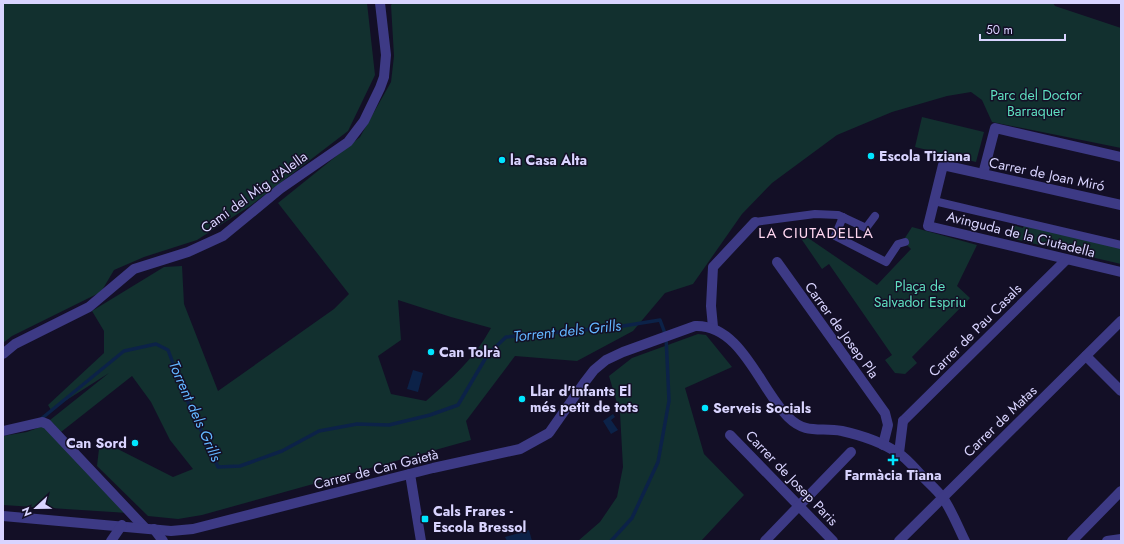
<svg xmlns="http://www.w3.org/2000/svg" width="1124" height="544" viewBox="0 0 1124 544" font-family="Jost,sans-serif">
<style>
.green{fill:#12302f;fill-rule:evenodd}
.water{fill:#0c2248}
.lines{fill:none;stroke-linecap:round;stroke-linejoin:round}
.stream{stroke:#0c2248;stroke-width:3.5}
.pedestrian{stroke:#3d3a85;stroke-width:8}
.minor{stroke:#3d3a85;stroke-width:10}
.tertiary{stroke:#3d3a85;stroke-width:10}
.poi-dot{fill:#00e5ff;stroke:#130f26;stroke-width:1.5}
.labels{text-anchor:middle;stroke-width:3;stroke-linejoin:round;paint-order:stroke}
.park-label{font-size:14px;fill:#5fe0c0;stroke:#130f26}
.poi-label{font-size:14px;font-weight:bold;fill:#d9d4ff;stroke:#130f26;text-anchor:start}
.street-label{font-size:14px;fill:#d9d4ff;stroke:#130f26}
.neighbourhood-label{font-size:15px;letter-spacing:1px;fill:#ffd6f0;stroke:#130f26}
.water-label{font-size:15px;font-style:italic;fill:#62b6ff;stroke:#130f26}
</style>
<rect width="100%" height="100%" fill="#130f26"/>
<g class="green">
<path d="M3,3H367L375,75L348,131L250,206L197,240L144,257L114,270L101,292L12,336L3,343Z"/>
<path d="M393,3H1053L1055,6L1121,28V148L992,122L982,100L971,92L947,96L892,112L837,135L772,183L742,214L693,284L665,293L633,331L577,361L515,356L466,421L471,440L202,515L178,519L148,516L97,466L100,440L173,477L193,469L170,440L151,402L132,376L61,432L50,420L109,373L51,410L48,405L104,353V331L92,311L164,267L182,266L184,304L218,391L334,309L349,294L278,203L360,137L391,82L394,56L391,5ZM398,300L451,317L491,328C475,358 451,379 426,401L391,394L378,356L401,340Z"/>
<path d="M922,117L984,132L976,162L915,147Z"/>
<path d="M1013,225L1023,228L1024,225L1121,248V264L1010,238Z"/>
<path d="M912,227L977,245L957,286L970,298L912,357L917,363L905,374L895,373L885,360L892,355L829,264L822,269L800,237L798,231L877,285L911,249L903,241Z"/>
<path d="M698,334L706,335L732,367L685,388L704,454L744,495L701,541H578L600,522L617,497L623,467L620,413L609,376L632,358Z"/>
<path d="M43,426L128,513L3,505V436L27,432Z"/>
</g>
<g class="water">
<path d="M413,370L423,373L418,392L407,389Z"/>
<path d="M613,414L615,417L611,420L618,430L611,434L603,421Z"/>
<path d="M529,530L532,541H507L505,537Z"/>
</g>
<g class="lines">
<path class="stream" d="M41,419L124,351L156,344L168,350L187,400L218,467L240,466L282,451L319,431L357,424L389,425L430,415L458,405L488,354L506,337L617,327L660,320L666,336L669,401L658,462L632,518L611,541"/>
<g class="pedestrian">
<path d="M934,201L1121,245"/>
<path d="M843,217L835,236L886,262L898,244L905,242"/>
<path d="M755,222L815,214L838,215L866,228L875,216"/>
</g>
<g class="minor">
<path d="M983,174L995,128L1121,157"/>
<path d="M1121,205L943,165L928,226L1121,272"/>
<path d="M777,262L885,413L888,425L883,445"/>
<path d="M713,327L711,306L713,267L755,222"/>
<path d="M3,354L15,344L89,307L134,269L188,252L223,236L280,189L348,142L364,121L380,88L384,77L386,55L380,3"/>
<path d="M1086,356L1121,391"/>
<path d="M903,421L1066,260"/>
<path d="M3,431L42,422L47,424L145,528"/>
<path d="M730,435L833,541"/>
<path d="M899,453L903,421"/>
<path d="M410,474L421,541"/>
<path d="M3,516L171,531L193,529L433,468L520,449L549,433L584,383L594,370L606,360L623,352L695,326C741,324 760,389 788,417C806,435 820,427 842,431C860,435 883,443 898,453C908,459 916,470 924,478C930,484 938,491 943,498C952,511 958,527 965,541"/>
<path d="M154,529L163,541"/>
<path d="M111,541L122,525"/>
<path d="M765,541L851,452"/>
<path d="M899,541L1121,321"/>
<path d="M1072,541L1121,491"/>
</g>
<path class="tertiary" d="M1107,541L1121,539"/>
</g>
<g class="poi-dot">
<circle cx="871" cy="156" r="4"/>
<circle cx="502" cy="160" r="4"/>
<circle cx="431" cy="352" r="4"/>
<circle cx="522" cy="399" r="4"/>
<circle cx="705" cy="408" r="4"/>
<circle cx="135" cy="443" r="4"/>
<path d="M891 454h4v4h4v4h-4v4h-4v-4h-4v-4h4z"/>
<rect x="421" y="515" width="8" height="8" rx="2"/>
</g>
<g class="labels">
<g class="park-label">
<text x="1036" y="100">Parc del Doctor<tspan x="1036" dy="16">Barraquer</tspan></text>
<text x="920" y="291">Plaça de<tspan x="920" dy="16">Salvador Espriu</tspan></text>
</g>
<g class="poi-label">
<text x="879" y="161">Escola Tiziana</text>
<text x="510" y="165">la Casa Alta</text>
<text x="439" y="357">Can Tolrà</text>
<text x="530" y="396">Llar d'infants El<tspan x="530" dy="16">més petit de tots</tspan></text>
<text x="713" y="413">Serveis Socials</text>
<text x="127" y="448" text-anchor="end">Can Sord</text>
<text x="893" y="480" text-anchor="middle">Farmàcia Tiana</text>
<text x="433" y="516">Cals Frares -<tspan x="433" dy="16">Escola Bressol</tspan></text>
</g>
<g class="street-label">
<text transform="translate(1047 174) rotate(12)" y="5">Carrer de Joan Miró</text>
<text transform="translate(254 192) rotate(-36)" y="5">Camí del Mig d'Alella</text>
<text transform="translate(1021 234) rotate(14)" y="5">Avinguda de la Ciutadella</text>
<text transform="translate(842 330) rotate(54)" y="5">Carrer de Josep Pla</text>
<text transform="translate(975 330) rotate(-45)" y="5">Carrer de Pau Casals</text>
<text transform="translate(1000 421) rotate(-44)" y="5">Carrer de Matas</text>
<text transform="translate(376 469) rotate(-14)" y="5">Carrer de Can Gaietà</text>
<text transform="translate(792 478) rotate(46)" y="5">Carrer de Josep Paris</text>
</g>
<g class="neighbourhood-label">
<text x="816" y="238">LA CIUTADELLA</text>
</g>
<g class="water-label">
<text transform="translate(567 331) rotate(-6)" y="5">Torrent dels Grills</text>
<text transform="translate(195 411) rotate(66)" y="5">Torrent dels Grills</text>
</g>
</g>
<rect width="1124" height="544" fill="none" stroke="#d9d4ff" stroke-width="8"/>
<g transform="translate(36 508) rotate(248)" stroke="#130f26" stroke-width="3" paint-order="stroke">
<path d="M0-3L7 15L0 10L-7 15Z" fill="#d9d4ff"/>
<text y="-6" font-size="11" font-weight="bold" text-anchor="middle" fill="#d9d4ff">N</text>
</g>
<path d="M980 34v6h85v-6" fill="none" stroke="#d9d4ff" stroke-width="2"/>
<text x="986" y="34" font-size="12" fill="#d9d4ff" stroke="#130f26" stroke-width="3" paint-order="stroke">50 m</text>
</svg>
